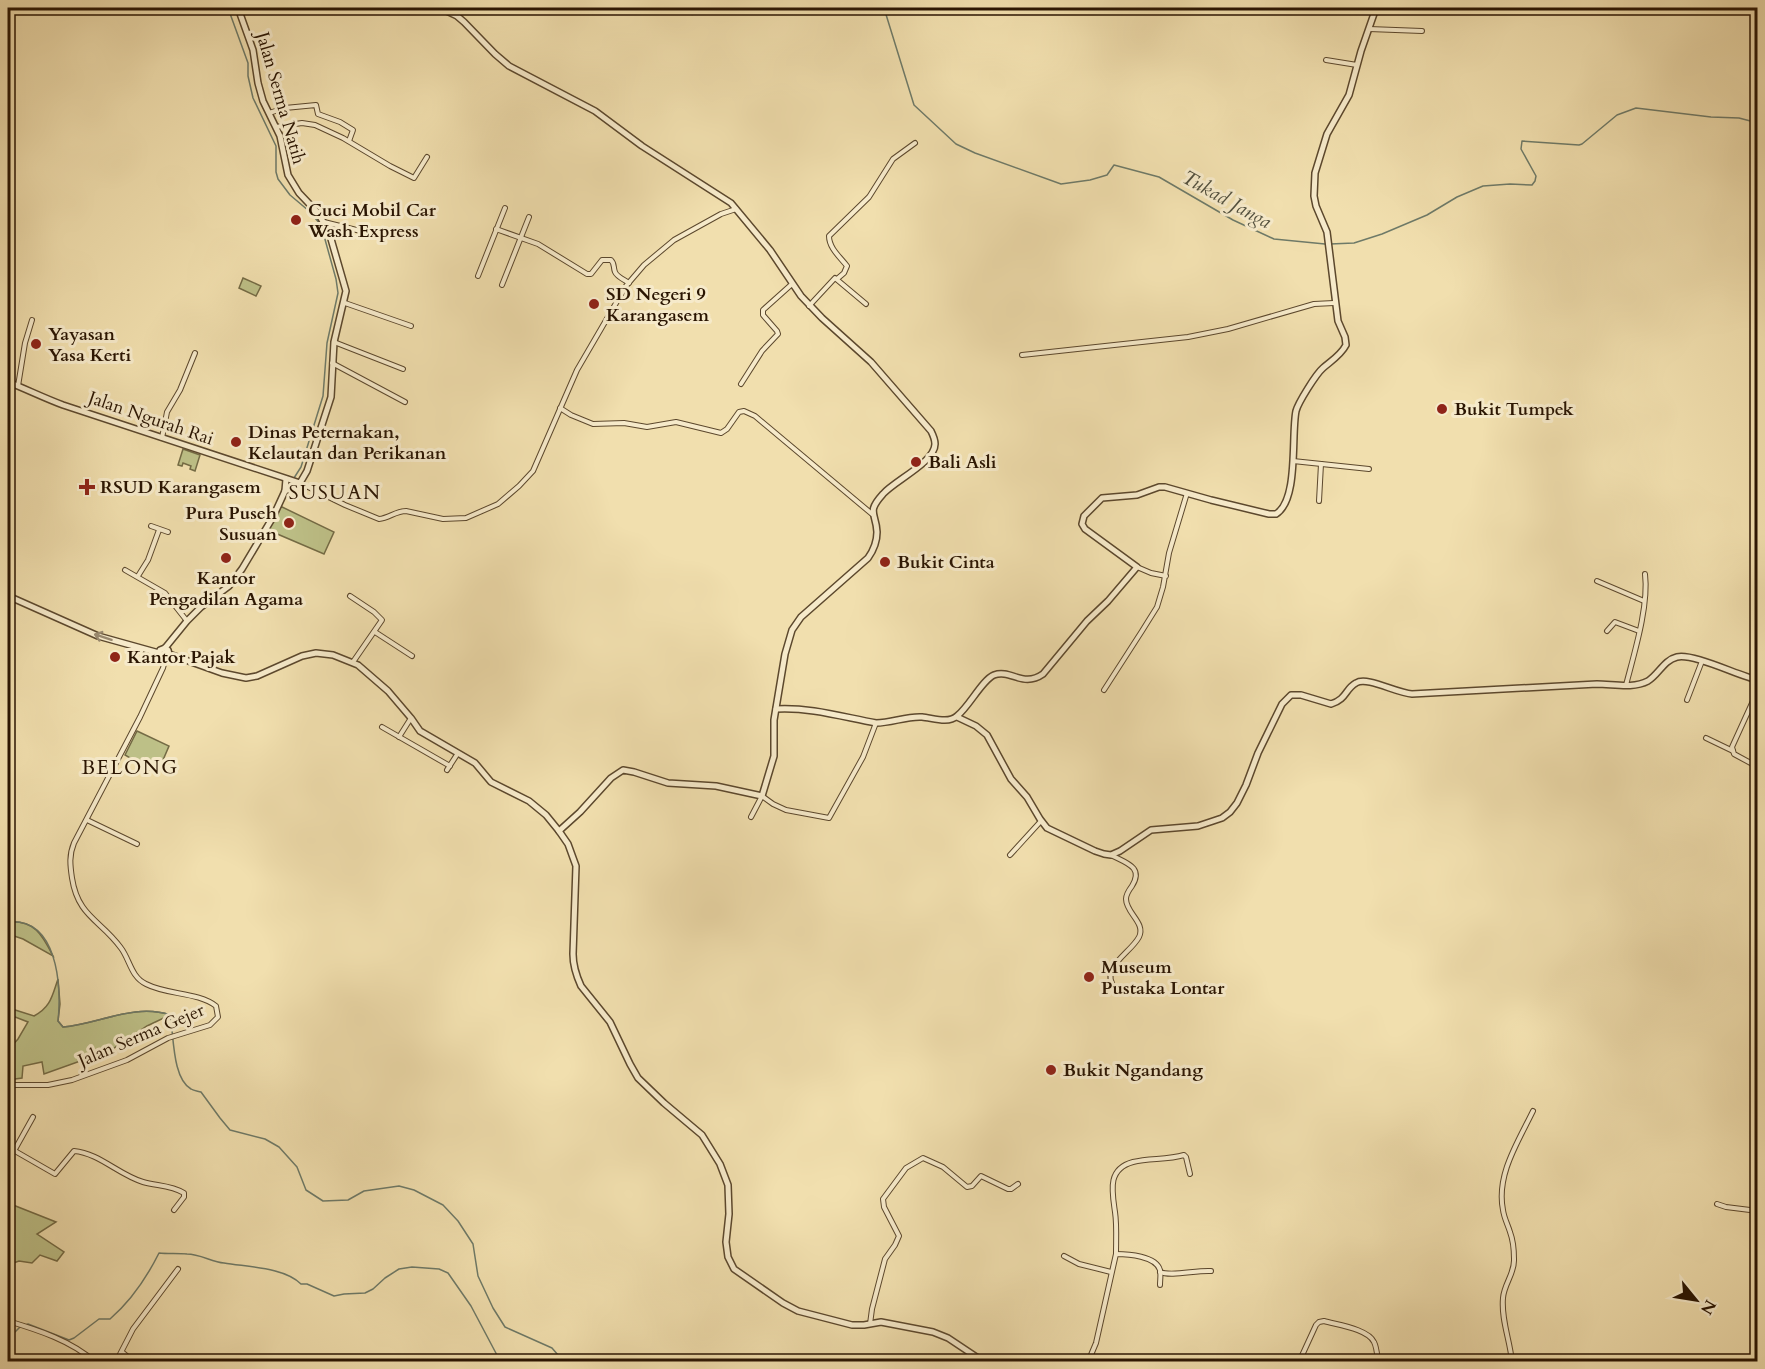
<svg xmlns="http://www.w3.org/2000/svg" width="1765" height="1369" viewBox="0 0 1765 1369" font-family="Cardo,serif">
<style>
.green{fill:#bec188;stroke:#746b45;stroke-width:1.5}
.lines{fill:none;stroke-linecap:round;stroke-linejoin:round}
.stream{stroke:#6e7a68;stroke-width:1.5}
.minor-casing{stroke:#5c482d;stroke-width:6}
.tertiary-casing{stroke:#5c482d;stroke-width:8}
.minor{stroke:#f6eaca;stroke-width:4}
.tertiary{stroke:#f6eaca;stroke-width:5}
.oneway{stroke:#9a8a70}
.poi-dot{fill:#8f2418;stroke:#f6eaca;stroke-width:2}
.labels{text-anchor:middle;stroke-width:6;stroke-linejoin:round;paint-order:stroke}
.street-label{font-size:18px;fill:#2a1502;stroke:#f6eaca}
.poi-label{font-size:18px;font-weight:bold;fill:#2a1502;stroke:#f6eaca;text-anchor:start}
.water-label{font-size:20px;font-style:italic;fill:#52503e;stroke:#f6eaca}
.neighbourhood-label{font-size:20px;letter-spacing:1.5px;fill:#2a1502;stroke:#f6eaca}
</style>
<rect width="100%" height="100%" fill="#f1dfae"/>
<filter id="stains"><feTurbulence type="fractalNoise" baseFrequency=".00333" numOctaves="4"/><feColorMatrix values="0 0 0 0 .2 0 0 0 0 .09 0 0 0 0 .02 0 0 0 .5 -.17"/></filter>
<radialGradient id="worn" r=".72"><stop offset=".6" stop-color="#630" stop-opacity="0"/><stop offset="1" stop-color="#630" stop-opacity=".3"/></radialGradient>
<g class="green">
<path d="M243,278L261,286L256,296L239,288Z"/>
<path d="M183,449L200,455L195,471L190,469L191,466L183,463L182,466L178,465Z"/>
<path d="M280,506L334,532L324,554L268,530Z"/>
<path d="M137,731L169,746L157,774L125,755Z"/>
<path d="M8,922C34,920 42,934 53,956L23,939L8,934Z"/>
<path d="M58,979L60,1004L58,1021L63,1027C98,1024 135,1003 170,1015L147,1026L111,1050L44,1074L42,1062L23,1066L22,1078L8,1080V1050L18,1039L28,1022L10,1015L12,1009L34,1016C51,1007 52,996 58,979Z"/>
<path d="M8,1203L56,1222L37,1234L64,1252L57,1261L40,1255L32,1263L19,1261L8,1265Z"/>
</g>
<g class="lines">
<g class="stream">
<path d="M228,8L248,63V76L253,98L276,146V172L278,179L290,195L309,211L321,225L336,279L338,293L327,343L323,396L301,467L294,478"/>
<path d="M884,8L914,105L956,144L975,153L1061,184L1090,180L1107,175L1114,165L1159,177L1233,220L1274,239L1325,244"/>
<path d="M1330,244L1354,243L1382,234L1427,215L1457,197L1483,186L1510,184L1532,185L1535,181L1536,176L1521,149L1522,141L1579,145L1582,144L1617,115L1636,108L1711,117L1739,118L1758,123"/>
<path d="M8,922C57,917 62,985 58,1021L63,1027C98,1024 135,1003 170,1015C174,1035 172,1078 191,1089C194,1091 198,1091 201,1092L220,1118L230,1130L265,1139L279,1147L297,1167L306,1190L323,1201L348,1200L364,1191L399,1186L414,1190L443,1205L458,1221L473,1244L478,1276L493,1308L505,1327L552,1348L564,1362"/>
<path d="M8,1339L20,1327L28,1324L69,1340L74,1338L99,1319H110C132,1300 146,1279 159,1253C168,1254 178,1253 187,1254C200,1254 212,1262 224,1263C247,1267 284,1267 301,1284H307L334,1296L344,1294L365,1293L373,1289L385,1278L399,1269L412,1267L439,1269L448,1273L471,1306L498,1357L499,1362"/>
</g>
<g class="minor-casing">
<g id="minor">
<path d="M686,8L692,12"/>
<path d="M1369,29L1422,31"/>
<path d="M1326,60L1357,65"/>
<path d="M269,113L285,108L316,105L318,114L340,122L353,130L349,141"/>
<path d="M276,127L302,123L315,125L343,138L390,166L414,178L427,157"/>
<path d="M324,222L377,235"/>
<path d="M496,229L538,244L587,274H591L602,260H611C615,264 613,267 615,272C617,277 625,280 629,283"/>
<path d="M478,276L505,208"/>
<path d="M837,279L844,273L847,266C840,257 829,248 829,236L869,197L893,159L915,143"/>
<path d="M502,285L529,217"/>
<path d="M345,303L411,326"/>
<path d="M809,306L835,278L866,304"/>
<path d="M334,342L403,369"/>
<path d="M1022,355L1188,337L1228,329L1314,304L1334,303"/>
<path d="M332,363L405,402"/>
<path d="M741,384L762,351L778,334L777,331L763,315V310L792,284"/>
<path d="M18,386L25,343L32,320"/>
<path d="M560,408L571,415L593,424L624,423L647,427L676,422L721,433L727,429L739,412L744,411L755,416L872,514"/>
<path d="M162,438L167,412L180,390L195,353"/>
<path d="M1293,461L1369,469"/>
<path d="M300,483L345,505L379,519C389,518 396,511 406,511L443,519L466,518L498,504L519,486L533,471L577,370L626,286L644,265L674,240L721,214L736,209"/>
<path d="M1319,501L1321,464"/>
<path d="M151,526L168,532"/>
<path d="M1137,567L1151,573L1166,576"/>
<path d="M125,570L165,593L187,621"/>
<path d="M138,576L148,560L159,530"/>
<path d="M1597,581L1644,601"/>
<path d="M350,596L374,612L382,620L353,662"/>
<path d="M1607,631L1615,622L1639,631"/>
<path d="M375,632L412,656"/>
<path d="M1626,685C1634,654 1649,606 1645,574"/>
<path d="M1104,690L1142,631L1157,607L1163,587L1169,553L1187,493"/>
<path d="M1758,690L1732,747L1734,754L1758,767"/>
<path d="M1687,700L1702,661"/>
<path d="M382,727L450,766"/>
<path d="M399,737L411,718"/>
<path d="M1706,738L1733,751"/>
<path d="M447,770L458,753"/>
<path d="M751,817L762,796L773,804L786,810L829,818L863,757L876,723"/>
<path d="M87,820L137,844"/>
<path d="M1010,855L1041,821"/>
<path d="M1111,855C1126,863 1144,867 1132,886C1129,890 1126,894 1126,899C1126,913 1146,923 1139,937C1131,953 1097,969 1116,989L1123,991L1132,988"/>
<path d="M8,1085H48L72,1080L127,1060L168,1038L210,1025L218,1017L216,1006C198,992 167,995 146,984C131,977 130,960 121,948C101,920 78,917 72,878C70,865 69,855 74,843L140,717L163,668L166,657"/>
<path d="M8,1147L55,1174L74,1151C99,1153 119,1175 143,1182C157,1186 171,1185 184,1193V1197L174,1210"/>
<path d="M14,1151L33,1117"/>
<path d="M1717,1204L1726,1207L1758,1211"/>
<path d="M1116,1254C1116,1240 1117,1225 1115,1212C1112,1191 1107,1169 1133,1162C1150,1158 1167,1160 1184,1155L1186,1157L1190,1174"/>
<path d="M1064,1256L1079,1264L1111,1272"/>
<path d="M1160,1272C1171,1277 1196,1270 1211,1271"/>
<path d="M8,1321C38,1330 72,1341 95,1362"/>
<path d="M870,1324L872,1309L885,1259L895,1245L899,1236L884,1207L883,1199L906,1168L923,1158L943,1167L967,1187L972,1186L981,1176L1008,1189H1011L1018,1184"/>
<path d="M122,1352L134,1362"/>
<path d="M116,1362L133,1329L178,1269"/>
<path d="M1088,1362L1096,1343L1116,1254C1128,1254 1156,1256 1160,1270C1161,1275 1160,1280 1160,1285"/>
<path d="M1299,1362L1316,1325L1319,1322L1324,1321C1338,1325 1368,1329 1374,1342C1377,1348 1377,1355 1378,1362"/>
<path d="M1512,1362C1510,1340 1501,1320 1503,1298C1504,1284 1515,1273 1514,1259C1514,1250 1513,1240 1510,1232C1508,1225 1504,1218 1503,1210C1496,1175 1518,1142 1533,1111"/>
</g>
</g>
<g class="tertiary-casing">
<g id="tertiary">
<path d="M440,8L457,16L464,22L495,54L509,66L595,111L642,146L731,203L770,250L801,296L822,318L871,362L931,431C933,435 935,439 935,444C935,462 894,481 883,494C866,513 876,512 877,532C877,541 873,551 868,558L801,617L792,630L785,654L774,720V756L762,796L716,786L668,783L634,772L623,770L611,778L580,812L559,831"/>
<path d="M8,382C26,389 44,398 63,405C142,431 221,457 300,483L307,471L331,397L334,342L346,291L329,232L318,213L299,193L288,175L280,136L263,101L258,83L253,50L238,8"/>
<path d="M285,491L300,483"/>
<path d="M8,596L98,636L159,653"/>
<path d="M165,648L168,650L169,654L222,673L246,678L257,676L302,656L316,653L333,655L358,665L388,691L411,718L420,731L475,763L491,782L529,801L546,815L559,831L568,844L576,866L573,954C573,966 576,975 581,986L610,1022L630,1064L638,1078L664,1103L702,1135L720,1164L728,1185L729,1214L726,1242L728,1257L734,1269L783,1303L798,1311L852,1325H864L881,1322L933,1332L948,1338L984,1362"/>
<path d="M159,653L160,650L165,648L187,621L201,607L229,586L242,569L273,517L285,491L286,479"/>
<path d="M776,709C810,707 843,717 876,723C892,723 906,716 922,717C933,718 948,724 957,716C969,707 982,680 994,675C1011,669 1023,688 1043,674L1087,621L1108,601L1137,567L1085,529L1082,524L1084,516L1102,498L1137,495L1159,487H1165L1211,500L1269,514H1276C1299,500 1291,435 1296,411C1298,403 1316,374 1323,368C1331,361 1341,355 1346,345L1345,337L1338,321L1327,232L1316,206L1314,196L1315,173L1327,134L1349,95L1361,51L1376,8"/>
<path d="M957,717L976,726L987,735L1011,779L1027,797L1040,819L1047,828L1095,851L1104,854L1111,855L1120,851L1151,830L1198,826L1222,818L1230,812L1237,803L1246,785L1258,753L1282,704L1291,695H1301L1331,704C1347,699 1345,689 1356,683C1367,676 1396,693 1412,694L1597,684C1613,684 1633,689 1648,681C1659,674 1664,660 1677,657C1693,653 1739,676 1758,680"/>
</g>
</g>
<use href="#minor" class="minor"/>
<use href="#tertiary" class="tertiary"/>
</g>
<defs><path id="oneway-shaft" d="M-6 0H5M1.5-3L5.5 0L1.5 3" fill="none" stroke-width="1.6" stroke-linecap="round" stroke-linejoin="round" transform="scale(1.5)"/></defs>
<use class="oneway" href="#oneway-shaft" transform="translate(103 637) rotate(-162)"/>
<g class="poi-dot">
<circle cx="296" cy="220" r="6"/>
<circle cx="594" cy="304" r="6"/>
<circle cx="36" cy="344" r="6"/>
<circle cx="1442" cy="409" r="6"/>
<circle cx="236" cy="442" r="6"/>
<circle cx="916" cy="462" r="6"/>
<path d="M84 478h6v6h6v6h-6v6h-6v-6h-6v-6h6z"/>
<circle cx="289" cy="523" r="6"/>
<circle cx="226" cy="558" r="6"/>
<circle cx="885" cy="562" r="6"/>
<circle cx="115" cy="657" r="6"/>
<circle cx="1089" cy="977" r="6"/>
<circle cx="1051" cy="1070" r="6"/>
</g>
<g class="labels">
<g class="street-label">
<text transform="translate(281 98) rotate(74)" y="6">Jalan Serma Natih</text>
<text transform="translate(151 418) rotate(19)" y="6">Jalan Ngurah Rai</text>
<text transform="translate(141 1035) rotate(-23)" y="6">Jalan Serma Gejer</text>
</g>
<g class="poi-label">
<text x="308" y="216">Cuci Mobil Car<tspan x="308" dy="21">Wash Express</tspan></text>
<text x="606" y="300">SD Negeri 9<tspan x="606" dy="21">Karangasem</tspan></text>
<text x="48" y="340">Yayasan<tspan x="48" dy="21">Yasa Kerti</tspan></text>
<text x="1454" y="415">Bukit Tumpek</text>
<text x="248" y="438">Dinas Peternakan,<tspan x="248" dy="21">Kelautan dan Perikanan</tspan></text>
<text x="928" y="468">Bali Asli</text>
<text x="100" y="493">RSUD Karangasem</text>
<text x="277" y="519" text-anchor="end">Pura Puseh<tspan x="277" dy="21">Susuan</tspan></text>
<text x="897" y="568">Bukit Cinta</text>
<text x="226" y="584" text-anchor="middle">Kantor<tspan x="226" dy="21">Pengadilan Agama</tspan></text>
<text x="127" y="663">Kantor Pajak</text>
<text x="1101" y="973">Museum<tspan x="1101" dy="21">Pustaka Lontar</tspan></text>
<text x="1063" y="1076">Bukit Ngandang</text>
</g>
<g class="water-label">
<text transform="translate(1227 199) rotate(29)" y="7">Tukad Janga</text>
</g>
<g class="neighbourhood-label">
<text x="335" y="499">SUSUAN</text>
<text x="130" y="774">BELONG</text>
</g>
</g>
<rect width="1765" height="1369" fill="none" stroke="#f1dfae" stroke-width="30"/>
<rect x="9" y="9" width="1747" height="1351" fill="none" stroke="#2a1502" stroke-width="3"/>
<rect x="15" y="15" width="1735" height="1339" fill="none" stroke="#2a1502" stroke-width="1.5"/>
<g transform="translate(1696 1300) rotate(120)" stroke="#f6eaca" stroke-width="4.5" paint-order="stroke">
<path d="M0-4.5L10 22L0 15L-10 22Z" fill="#2a1502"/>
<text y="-9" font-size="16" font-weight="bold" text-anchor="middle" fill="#2a1502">N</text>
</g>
<rect width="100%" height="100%" filter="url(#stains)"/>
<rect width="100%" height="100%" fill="url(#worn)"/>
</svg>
